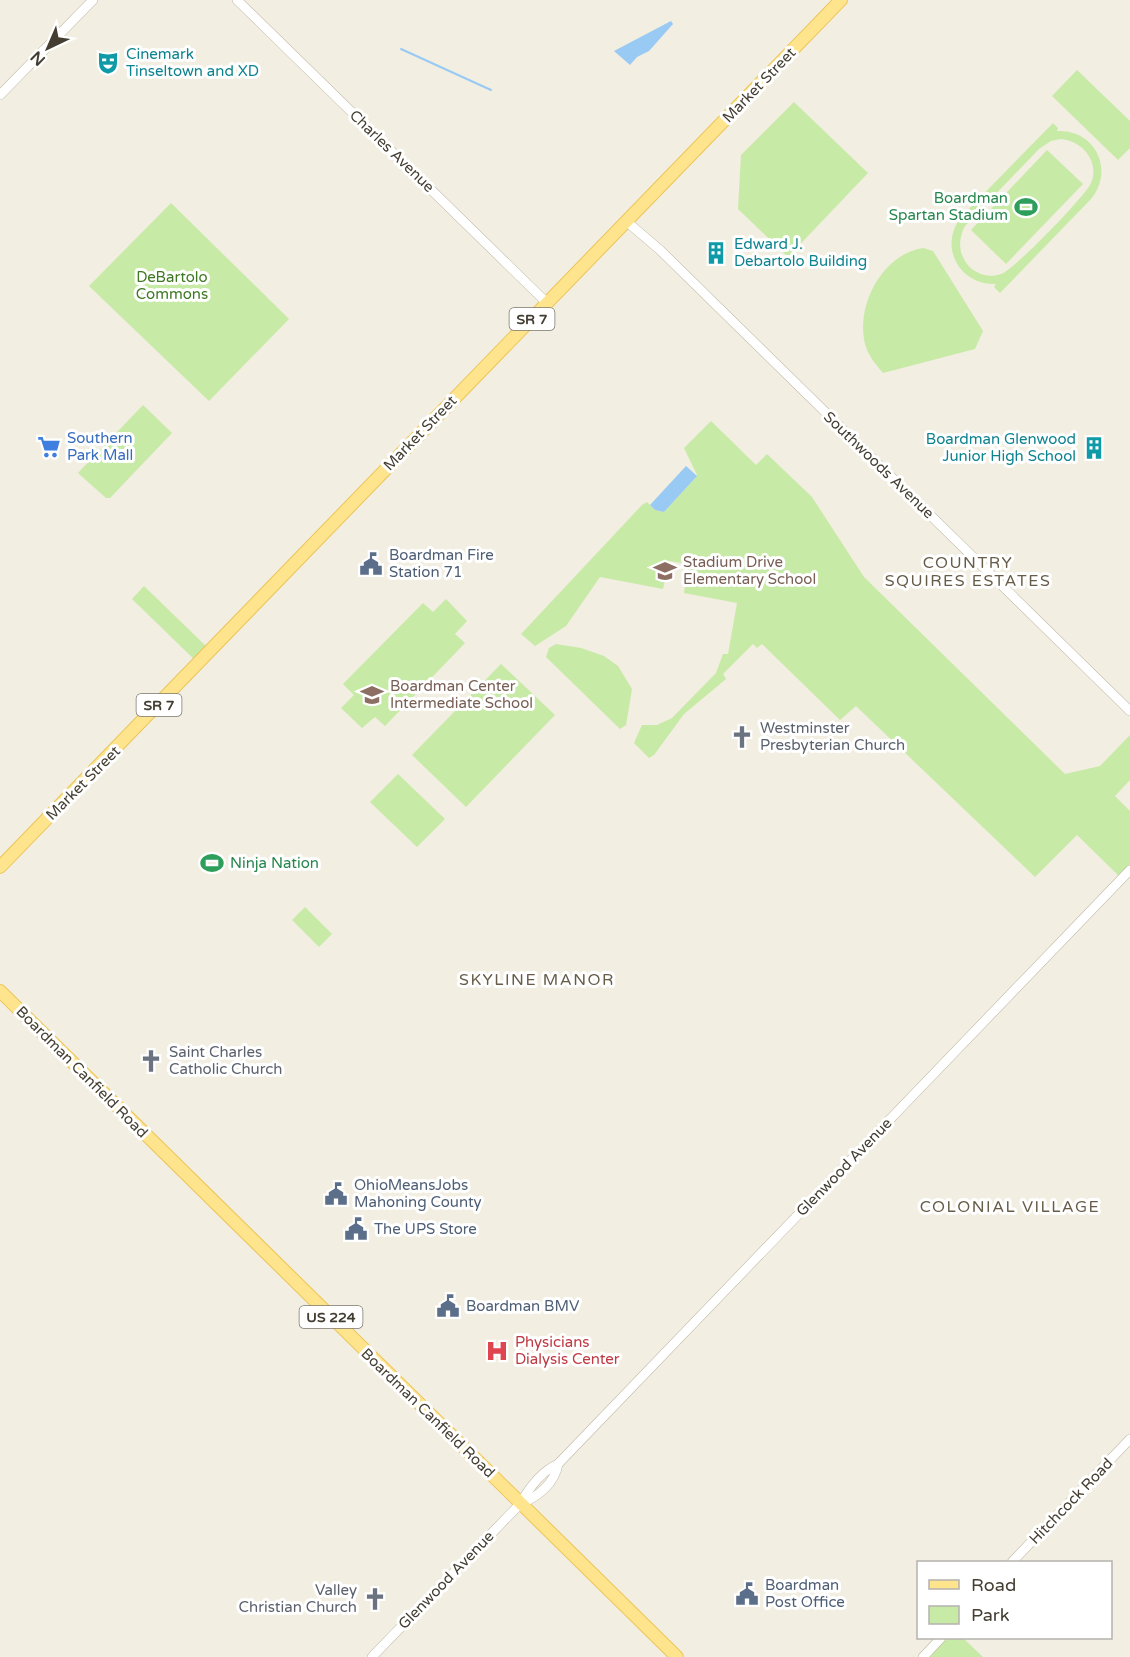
<svg xmlns="http://www.w3.org/2000/svg" width="1130" height="1657" viewBox="0 0 1130 1657" font-family="'Varela Round',sans-serif">
<style>
.green{fill:#c8eaa7;fill-rule:evenodd}
.water{fill:#98caf4}
.lines{fill:none;stroke-linecap:round;stroke-linejoin:round}
.stream{stroke:#98caf4;stroke-width:2}
.minor-casing{stroke:#beb6a4;stroke-width:10}
.major-casing{stroke:#ebc557;stroke-width:14}
.minor{stroke:#fff;stroke-width:9}
.major{stroke:#ffe48e;stroke-width:12}
.labels{text-anchor:middle;stroke-width:6;stroke-linejoin:round;paint-order:stroke}
.shield{fill:#fff;stroke:#7c7870;stroke-width:1.5}
.shield-label{font-size:14px;font-weight:bold;fill:#443e32}
.culture-label{font-size:15px;fill:#0d838f;stroke:#fff;text-anchor:start}
.street-label{font-size:15px;fill:#443e32;stroke:#fff}
.leisure-label{font-size:15px;fill:#27864d;stroke:#fff;text-anchor:end}
.park-label{font-size:15px;fill:#3f7822;stroke:#fff}
.shop-label{font-size:15px;fill:#366cbe;stroke:#fff;text-anchor:start}
.service-label{font-size:15px;fill:#4e5e75;stroke:#fff;text-anchor:start}
.education-label{font-size:15px;fill:#785e54;stroke:#fff;text-anchor:start}
.worship-label{font-size:15px;fill:#5b616d;stroke:#fff;text-anchor:start}
.health-label{font-size:15px;fill:#be3a42;stroke:#fff;text-anchor:start}
.neighbourhood-label{font-size:16px;letter-spacing:1.5px;fill:#675c48;stroke:#fff}
</style>
<rect width="100%" height="100%" fill="#f2eee1"/>
<g class="green">
<path d="M1077,70L1130,121V148L1118,160L1052,96Z"/>
<path d="M794,102L868,173L788,257L738,209L741,155Z"/>
<path d="M1053,123L1058,128L1057,131C1095,129 1115,170 1091,199L1000,293L994,287L996,284C958,285 938,245 962,216ZM1061,139C1084,141 1101,164 1090,185C1083,198 1014,270 1001,274C988,279 972,273 965,261C958,250 959,237 965,226L1039,149L1051,141Z"/>
<path d="M1047,150L1083,184L1006,264L971,230Z"/>
<path d="M171,203L289,319L209,401L89,286Z"/>
<path d="M923,248L933,251L983,331L975,349L883,373C877,366 871,359 867,350C852,311 881,254 923,248Z"/>
<path d="M143,405L172,433L110,498H106L78,473Z"/>
<path d="M711,421L756,465L767,454L812,497L864,577L1065,774L1100,766L1130,735V780L1115,796L1130,811V870L1122,879L1077,835L1035,877L856,706L840,720L762,644L757,648L753,644L723,674L726,679L684,714L654,755L649,758L634,743L642,725H657L672,718L716,673L723,654H728L737,603L684,593L688,564L669,561L663,589L600,577L566,626L535,646L521,634L642,505L647,502L655,510L664,512L694,479L697,475L684,448Z"/>
<path d="M144,586L211,651L199,664L132,599Z"/>
<path d="M446,599L467,621L455,634L465,643L385,726L375,717L362,728L341,708L354,695L343,684L423,603L433,612Z"/>
<path d="M556,644L581,648L604,656L618,666L632,689L626,725L620,729L546,657L549,648Z"/>
<path d="M501,664L555,715L466,807L412,755Z"/>
<path d="M398,774L445,819L417,847L370,802Z"/>
<path d="M305,907L332,934L319,947L292,920Z"/>
<path d="M941,1638H963L983,1657H926Z"/>
</g>
<g class="water">
<path d="M671,21L673,24L649,51L637,57L630,65L614,51Z"/>
<path d="M686,466L697,476L664,512L655,510L650,505Z"/>
</g>
<g class="lines">
<path class="stream" d="M401,49L491,90"/>
<g class="minor-casing">
<g id="minor">
<path d="M237,0L547,303"/>
<path d="M0,95L93,0"/>
<path d="M626,221L660,250L1130,711"/>
<path d="M520,1504C538,1497 555,1483 558,1464"/>
<path d="M1012,1562L1130,1439"/>
<path d="M372,1657L520,1504C529,1488 542,1471 558,1464L1130,870"/>
<path d="M923,1657L941,1638"/>
</g>
</g>
<g class="major-casing">
<g id="major">
<path d="M0,867L841,0"/>
<path d="M0,991L677,1657"/>
</g>
</g>
<use href="#minor" class="minor"/>
<use href="#major" class="major"/>
</g>
<defs>
<g id="theatre-bare" transform="scale(1.8)"><path d="M-5-5.5Q0-4 5-5.5V0Q5 5 0 6Q-5 5-5 0ZM-3.3-2.5H-1v1.5H-3.3ZM1-2.5H3.3v1.5H1ZM-2.8 1Q0 5.5 2.8 1Z" fill="#0f9aa8" stroke="#fff" stroke-width="2.5" paint-order="stroke"/></g>
<g id="stadium-bare" transform="scale(1.8)"><path d="M0-5a6.5 5 0 1 0 0 10a6.5 5 0 1 0 0-10ZM-3.5-1.8h7v3.6h-7Z" fill="#2e9e5b" stroke="#fff" stroke-width="2.5" paint-order="stroke"/></g>
<g id="building-bare" transform="scale(1.8)"><path d="M-4-6H4V6H1V3H-1V6H-4ZM-2.5-4.3h1.7v1.8h-1.7ZM.8-4.3h1.7v1.8H.8ZM-2.5-1h1.7V.8h-1.7ZM.8-1h1.7V.8H.8Z" fill="#0f9aa8" stroke="#fff" stroke-width="2.5" paint-order="stroke"/></g>
<g id="supermarket-bare" transform="scale(1.8)"><path d="M-6-5.5h2.5l.6 2H6L4.5 2H-2.5L-4.4-4H-6ZM-1.5 3.2a1.3 1.3 0 1 0 .1 0ZM3 3.2a1.3 1.3 0 1 0 .1 0Z" fill="#3f7fe0" stroke="#fff" stroke-width="2.5" paint-order="stroke"/></g>
<g id="civic-bare" transform="scale(1.8)"><path d="M-.6-6.5H3V-4.5H.6V-3L4-1V1h2V6H-6V1h2V-1L-.6-3ZM-1.2 2.5V6h2.4V2.5Z" fill="#5c6f8a" stroke="#fff" stroke-width="2.5" paint-order="stroke"/></g>
<g id="school-bare" transform="scale(1.8)"><path d="M0-5L7-2L0 1L-7-2ZM-4 1L0 2.5L4 1V4Q0 6-4 4Z" fill="#8d6e63" stroke="#fff" stroke-width="2.5" paint-order="stroke"/></g>
<g id="church-bare" transform="scale(1.8)"><path d="M-1.2-6h2.4v3.5h3.3v2.4h-3.3V6h-2.4V-.1h-3.3v-2.4h3.3Z" fill="#6b7280" stroke="#fff" stroke-width="2.5" paint-order="stroke"/></g>
<g id="hospital-bare" transform="scale(1.8)"><path d="M-5-5h3v3.5h4V-5h3V5h-3V1.5h-4V5h-3Z" fill="#e0444e" stroke="#fff" stroke-width="2.5" paint-order="stroke"/></g>
</defs>
<g fill-rule="evenodd">
<use href="#theatre-bare" x="108" y="63"/>
<use href="#stadium-bare" x="1026" y="207"/>
<use href="#building-bare" x="716" y="253"/>
<use href="#supermarket-bare" x="49" y="447"/>
<use href="#building-bare" x="1094" y="448"/>
<use href="#civic-bare" x="371" y="564"/>
<use href="#school-bare" x="665" y="571"/>
<use href="#school-bare" x="372" y="695"/>
<use href="#church-bare" x="742" y="737"/>
<use href="#stadium-bare" x="212" y="863"/>
<use href="#church-bare" x="151" y="1061"/>
<use href="#civic-bare" x="336" y="1194"/>
<use href="#civic-bare" x="356" y="1229"/>
<use href="#civic-bare" x="448" y="1306"/>
<use href="#hospital-bare" x="497" y="1351"/>
<use href="#civic-bare" x="747" y="1594"/>
<use href="#church-bare" x="375" y="1599"/>
</g>
<g class="labels">
<g class="shield">
<rect x="509.5" y="308" width="45" height="22" rx="4.5"/>
<rect x="136.5" y="694" width="45" height="22" rx="4.5"/>
<rect x="299.5" y="1306" width="63" height="22" rx="4.5"/>
</g>
<g class="shield-label">
<text x="532" y="324">SR 7</text>
<text x="159" y="710">SR 7</text>
<text x="331" y="1322">US 224</text>
</g>
<g class="culture-label">
<text x="126" y="59">Cinemark<tspan x="126" dy="17">Tinseltown and XD</tspan></text>
<text x="734" y="249">Edward J.<tspan x="734" dy="17">Debartolo Building</tspan></text>
<text x="1076" y="444" text-anchor="end">Boardman Glenwood<tspan x="1076" dy="17">Junior High School</tspan></text>
</g>
<g class="street-label">
<text transform="translate(759 85) rotate(-46)" y="5">Market Street</text>
<text transform="translate(392 151) rotate(44)" y="5">Charles Avenue</text>
<text transform="translate(420 433) rotate(-46)" y="5">Market Street</text>
<text transform="translate(879 465) rotate(44)" y="5">Southwoods Avenue</text>
<text transform="translate(83 783) rotate(-45)" y="5">Market Street</text>
<text transform="translate(82 1072) rotate(45)" y="5">Boardman Canfield Road</text>
<text transform="translate(844 1167) rotate(-46)" y="5">Glenwood Avenue</text>
<text transform="translate(428 1413) rotate(44)" y="5">Boardman Canfield Road</text>
<text transform="translate(1071 1501) rotate(-46)" y="5">Hitchcock Road</text>
<text transform="translate(446 1580) rotate(-46)" y="5">Glenwood Avenue</text>
</g>
<g class="leisure-label">
<text x="1008" y="203">Boardman<tspan x="1008" dy="17">Spartan Stadium</tspan></text>
<text x="230" y="868" text-anchor="start">Ninja Nation</text>
</g>
<g class="park-label">
<text x="172" y="282">DeBartolo<tspan x="172" dy="17">Commons</tspan></text>
</g>
<g class="shop-label">
<text x="67" y="443">Southern<tspan x="67" dy="17">Park Mall</tspan></text>
</g>
<g class="service-label">
<text x="389" y="560">Boardman Fire<tspan x="389" dy="17">Station 71</tspan></text>
<text x="354" y="1190">OhioMeansJobs<tspan x="354" dy="17">Mahoning County</tspan></text>
<text x="374" y="1234">The UPS Store</text>
<text x="466" y="1311">Boardman BMV</text>
<text x="765" y="1590">Boardman<tspan x="765" dy="17">Post Office</tspan></text>
</g>
<g class="education-label">
<text x="683" y="567">Stadium Drive<tspan x="683" dy="17">Elementary School</tspan></text>
<text x="390" y="691">Boardman Center<tspan x="390" dy="17">Intermediate School</tspan></text>
</g>
<g class="worship-label">
<text x="760" y="733">Westminster<tspan x="760" dy="17">Presbyterian Church</tspan></text>
<text x="169" y="1057">Saint Charles<tspan x="169" dy="17">Catholic Church</tspan></text>
<text x="357" y="1595" text-anchor="end">Valley<tspan x="357" dy="17">Christian Church</tspan></text>
</g>
<g class="health-label">
<text x="515" y="1347">Physicians<tspan x="515" dy="17">Dialysis Center</tspan></text>
</g>
<g class="neighbourhood-label">
<text x="968" y="568">COUNTRY<tspan x="968" dy="18">SQUIRES ESTATES</tspan></text>
<text x="537" y="985">SKYLINE MANOR</text>
<text x="1010" y="1212">COLONIAL VILLAGE</text>
</g>
</g>
<rect x="917" y="1561" width="195" height="78" fill="#ffffff" stroke="#b4b2ad" stroke-width="1.5"/>
<rect x="929" y="1580" width="30" height="9" fill="#ffe48e" stroke="#b4b2ad" stroke-width="1.5"/>
<text x="971" y="1591" font-size="18" fill="#443e32">Road</text>
<rect x="929" y="1606" width="30" height="18" fill="#c8eaa7" stroke="#b4b2ad" stroke-width="1.5"/>
<text x="971" y="1621" font-size="18" fill="#443e32">Park</text>
<g transform="translate(48 48) rotate(224)" stroke="#ffffff" stroke-width="4.5" paint-order="stroke">
<path d="M0-4.5L10 22L0 15L-10 22Z" fill="#443e32"/>
<text y="-9" font-size="16" font-weight="bold" text-anchor="middle" fill="#443e32">N</text>
</g>
</svg>
